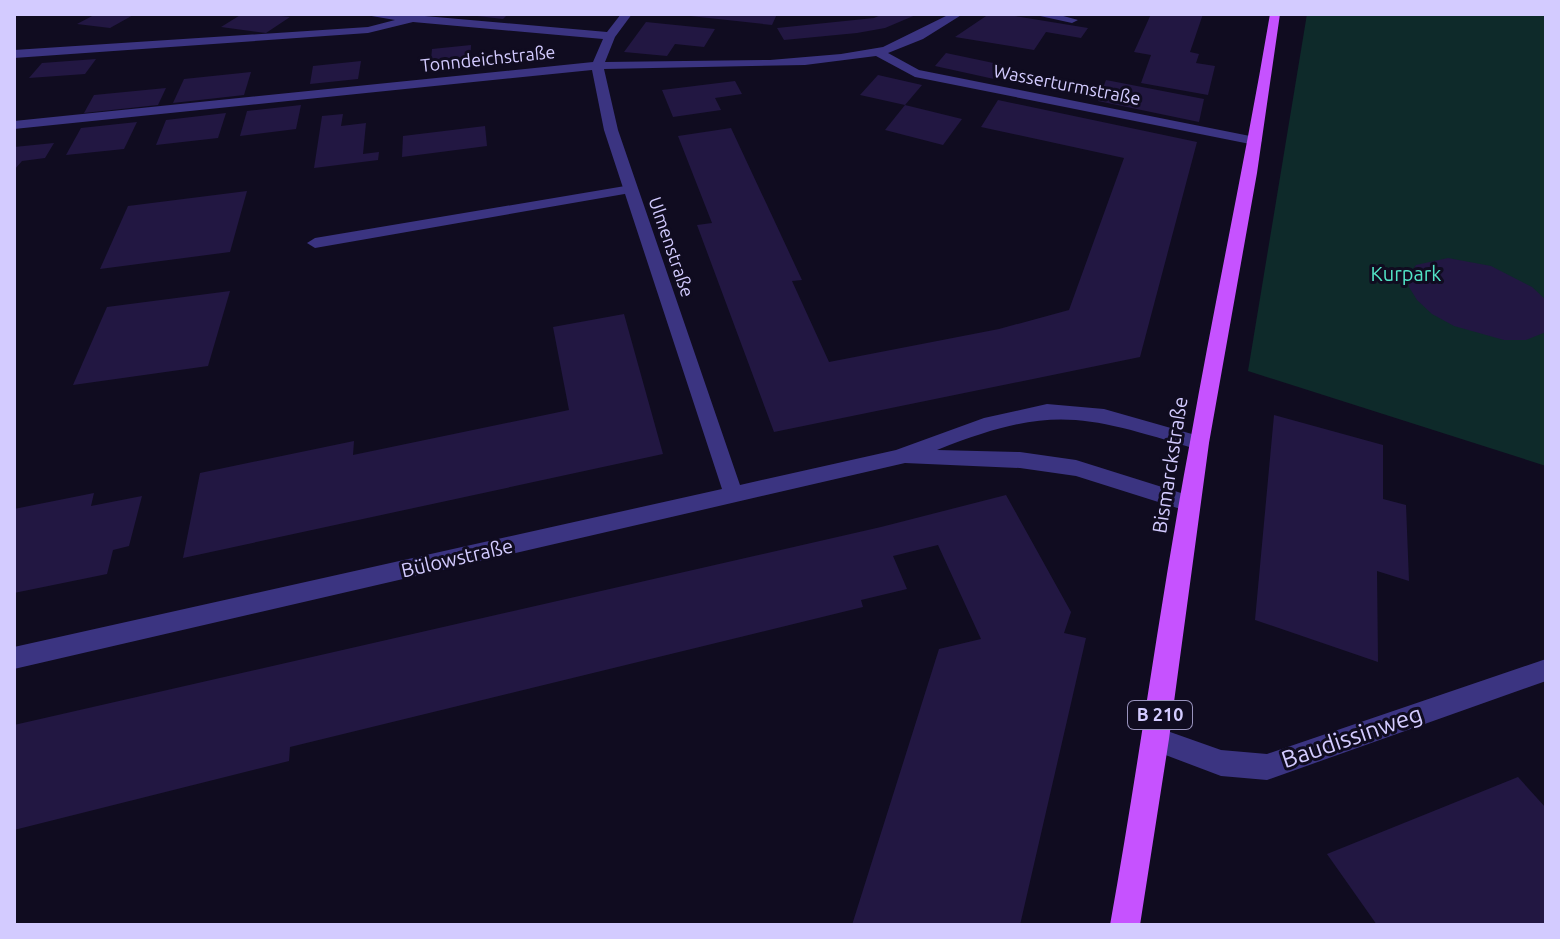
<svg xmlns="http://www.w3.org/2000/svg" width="1560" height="939" viewBox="0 0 1560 939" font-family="Ubuntu,sans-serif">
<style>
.green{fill:#0e2a2a}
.building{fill:#221742}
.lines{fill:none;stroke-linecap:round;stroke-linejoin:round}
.service{fill:#3b3481;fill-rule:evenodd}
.minor{fill:#3b3481;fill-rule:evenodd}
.primary{fill:#c652ff;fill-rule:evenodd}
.labels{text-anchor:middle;stroke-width:6;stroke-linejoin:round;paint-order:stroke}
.far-street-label{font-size:18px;fill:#d3cbff;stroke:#100c20}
.shield{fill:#100c20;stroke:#9892bc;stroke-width:2}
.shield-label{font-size:18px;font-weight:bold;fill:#d3cbff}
.park-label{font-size:20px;fill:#52e4c6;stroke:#100c20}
.street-label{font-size:20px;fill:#d3cbff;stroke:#100c20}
.near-street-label{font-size:24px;fill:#d3cbff;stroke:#100c20}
</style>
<rect width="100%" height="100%" fill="#100c20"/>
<path class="green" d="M1307,14H1546V466L1248,371Z"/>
<g class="building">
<path d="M96,14H135L110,28L77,24Z"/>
<path d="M242,14H264L290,17L266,33L221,27Z"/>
<path d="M460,14H508L503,19Z"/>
<path d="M672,14H777L772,25Z"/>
<path d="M883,14H918L885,28L857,33L784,40L777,28L874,18Z"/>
<path d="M989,14H1003L1088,28L1081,38L1046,32L1034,50L955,37Z"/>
<path d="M1151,14H1203L1190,52L1199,54L1196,63L1215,66L1208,95L1141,83L1151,55L1134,52Z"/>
<path d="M646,22L715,29L704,47L675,44L667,56L624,52Z"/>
<path d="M471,45L470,67L430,71L432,49Z"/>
<path d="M946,53L1003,65L994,79L935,66Z"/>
<path d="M96,59L85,74L29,78L42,63Z"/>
<path d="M361,61L358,79L310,84L313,66Z"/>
<path d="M251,72L244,95L173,103L184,79Z"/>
<path d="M878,75L922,85L905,105L860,95Z"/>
<path d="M1106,80L1204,99L1199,122L1098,101Z"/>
<path d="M735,81L742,94L715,98L721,110L673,117L662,90Z"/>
<path d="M166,88L158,105L84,113L94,95Z"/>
<path d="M998,100L1197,142L1140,357L774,432L697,225L712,223L678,136L731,128L802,280L792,281L829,362L999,329L1069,310L1124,158L981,127Z"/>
<path d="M301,105L296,129L240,136L247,111Z"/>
<path d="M905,105L962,119L943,145L885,130Z"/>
<path d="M226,113L218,138L156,145L166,120Z"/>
<path d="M343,114L341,126L366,123L363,154L379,152L378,160L314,168L322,116Z"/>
<path d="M137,122L124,149L66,155L81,128Z"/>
<path d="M485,126L487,146L402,157L403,136Z"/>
<path d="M54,143L45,158L22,161L14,170V147Z"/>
<path d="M247,191L230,252L100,269L128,206Z"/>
<path d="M1448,258L1491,266L1532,287L1546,300V332L1526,340H1504L1454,326L1432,314L1417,300L1409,287V275L1416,265Z"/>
<path d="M230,291L208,366L73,385L107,307Z"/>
<path d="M624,314L663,454L183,558L200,473L354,441L353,455L569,410L553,327Z"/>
<path d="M1274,415L1383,445V499L1406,505L1409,581L1377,571L1378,662L1255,620Z"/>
<path d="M94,493L91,506L142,496L129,546L113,550L107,574L14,593V509Z"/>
<path d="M1006,495L1071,612L1064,633L1086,638L1020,925H852L939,649L981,639L938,545L893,556L907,589L861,600L863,607L290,747L289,761L14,830V725L881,527Z"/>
<path d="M1518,777L1546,808V925H1377L1327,854Z"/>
</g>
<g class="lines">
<g class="service">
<path d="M1031,14H1056L1078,20L1072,23Z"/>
<path d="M631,185L638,189L636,192L315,248L307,243L315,238Z"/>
</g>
<g class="minor">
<path d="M360,14H402L607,32L621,14H632L615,37L605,62L770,60L841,54L883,47L950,14H963L923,39L888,53L919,70L1260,138L1262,141L1255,145L915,77L876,56L805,65L604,69L618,130L740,485L896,450L984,418L1047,404L1104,409L1206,438L1209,443L1206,448L1199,450C1084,415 1053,404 937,450L1020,452L1076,460L1197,498L1200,504L1197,510L1190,512L1076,476L1020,468L905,463L14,669V647L722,489L604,130L592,70L14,129V121L593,62L603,39L413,22L368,33L14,58V50L368,27L395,20Z"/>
<path d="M1546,659V681L1267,780L1221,776L1147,748L1143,739L1147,730L1156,727L1221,750L1267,754Z"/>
</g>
<path class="primary" d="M1270,14H1280L1257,173L1209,443L1169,739L1140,925H1110C1139,764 1160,602 1190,442C1215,299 1246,157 1270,14Z"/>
</g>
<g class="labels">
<g class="far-street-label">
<text transform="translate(488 59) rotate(-6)" y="6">Tonndeichstraße</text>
<text transform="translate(1067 85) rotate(11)" y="6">Wasserturmstraße</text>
<text transform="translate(671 247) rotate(71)" y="6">Ulmenstraße</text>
</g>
<rect class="shield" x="1128" y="701" width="64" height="28" rx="6"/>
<g class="shield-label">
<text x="1160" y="721">B 210</text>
</g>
<g class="park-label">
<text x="1406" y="281">Kurpark</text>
</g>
<g class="street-label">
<text transform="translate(1170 465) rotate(-81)" y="7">Bismarckstraße</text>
<text transform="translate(457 558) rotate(-13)" y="7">Bülowstraße</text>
</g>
<g class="near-street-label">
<text transform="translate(1352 737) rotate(-19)" y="8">Baudissinweg</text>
</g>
</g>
<rect width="1560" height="939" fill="none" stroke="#d3cbff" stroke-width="32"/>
</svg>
